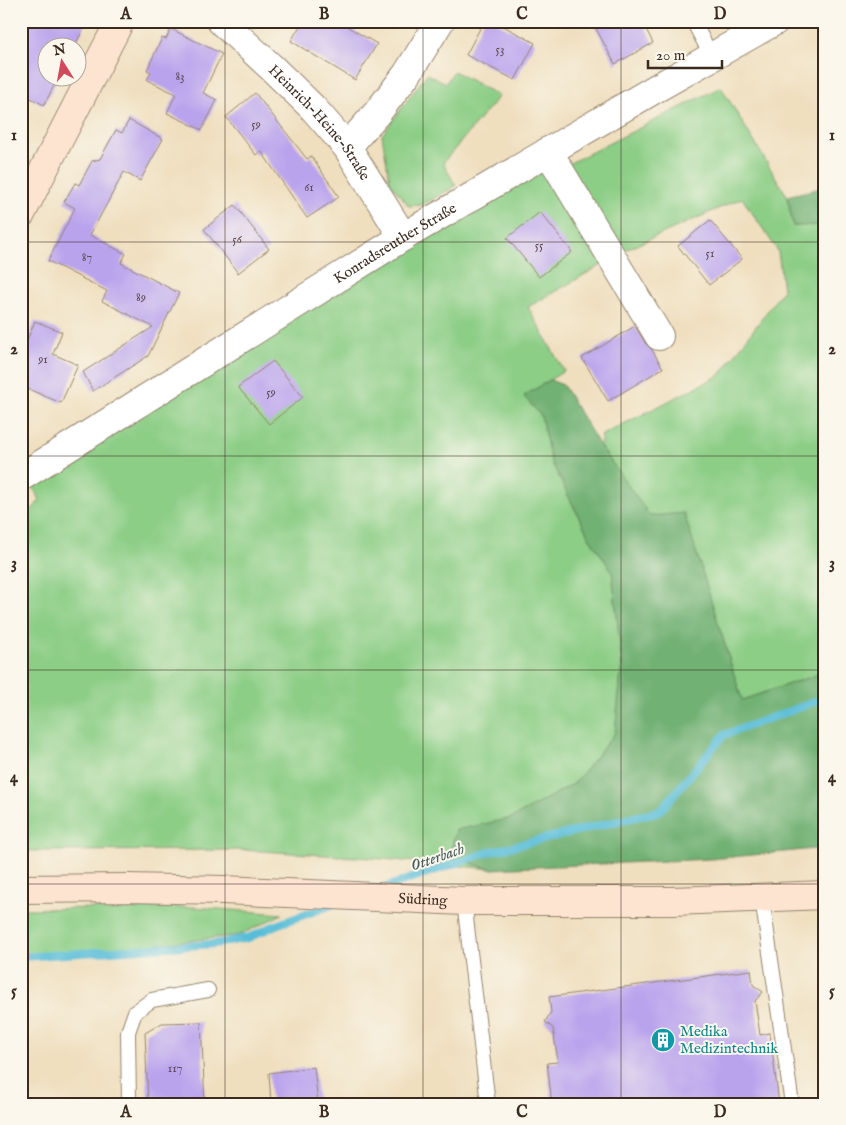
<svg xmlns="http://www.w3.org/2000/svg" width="846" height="1125" viewBox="0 0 846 1125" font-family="'IM FELL English',serif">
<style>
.green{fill:#8cce86;stroke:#647c52}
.forest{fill:#71b173;stroke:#566e48}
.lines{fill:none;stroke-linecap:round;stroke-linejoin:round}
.stream{stroke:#59bdd8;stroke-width:8}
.building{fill:#baa3ed}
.lane-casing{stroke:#95846e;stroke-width:16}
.street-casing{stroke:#95846e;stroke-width:30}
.secondary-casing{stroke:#95846e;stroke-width:30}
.lane{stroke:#fff;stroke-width:14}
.street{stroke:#fff;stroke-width:28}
.secondary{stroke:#fde4d1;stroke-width:28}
.grid{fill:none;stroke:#3b2a1e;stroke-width:1;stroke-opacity:0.55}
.labels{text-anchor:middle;stroke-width:4;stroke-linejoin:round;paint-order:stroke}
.number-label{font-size:12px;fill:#5b4852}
.street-label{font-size:15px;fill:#3b2a1e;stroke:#fbf7ec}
.culture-label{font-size:15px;fill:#0d838f;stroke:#fbf7ec;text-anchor:start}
.water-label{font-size:16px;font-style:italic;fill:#465d5f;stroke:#fbf7ec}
.neatline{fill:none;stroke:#3b2a1e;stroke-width:2}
.grid-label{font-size:16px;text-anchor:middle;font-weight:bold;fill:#3b2a1e}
</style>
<rect width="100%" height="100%" fill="#fbf7ec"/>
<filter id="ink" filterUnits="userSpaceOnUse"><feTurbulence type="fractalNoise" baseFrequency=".02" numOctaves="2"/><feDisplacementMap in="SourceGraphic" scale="10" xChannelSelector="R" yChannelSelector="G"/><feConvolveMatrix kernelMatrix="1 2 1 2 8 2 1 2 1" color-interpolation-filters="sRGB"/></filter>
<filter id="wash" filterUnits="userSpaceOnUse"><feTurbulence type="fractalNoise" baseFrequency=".0096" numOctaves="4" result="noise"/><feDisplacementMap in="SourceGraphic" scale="20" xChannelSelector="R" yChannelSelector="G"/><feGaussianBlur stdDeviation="1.12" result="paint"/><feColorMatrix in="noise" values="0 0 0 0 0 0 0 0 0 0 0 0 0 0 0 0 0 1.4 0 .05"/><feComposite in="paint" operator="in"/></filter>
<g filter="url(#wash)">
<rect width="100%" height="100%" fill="#efdfbf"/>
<g class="green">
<path d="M454,71L499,96L443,163L456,186L422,205L409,206L390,183L382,135L427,74L446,83Z"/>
<path d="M721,87L787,196L793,226L825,225V672L742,700L684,514L650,517L600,446L602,435L720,375L783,290L778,251L742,198L623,251L566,165Z"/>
<path d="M542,166L605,263L528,307L564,371L524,396L541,416L551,461L589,537L612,571L622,663L615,733L575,783L512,818L456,831L449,857L491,869L372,858L245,850L21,851V523L40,500L28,479Z"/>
<path d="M194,907L282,914L240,935L99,951L21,954V909Z"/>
</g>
<g class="forest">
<path d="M825,187V225L793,226L787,196Z"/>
<path d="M550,380L563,385L600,446L650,516L684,513L742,700L825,672V848L711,859L491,869L449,857L456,830L512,818L575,783L615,733L622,663L612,571L589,537L551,461L541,416L524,396Z"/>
</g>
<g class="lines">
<g class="stream">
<path d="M386,887L489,852L660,811L724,735L825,698"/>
<path d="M21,957L215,944L248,938L276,925L332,905"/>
</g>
</g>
<g id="blocks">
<g class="building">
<path d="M21,21H87L74,48H48V78H58L44,105L21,93Z"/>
<path d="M303,21H352L348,27L377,44L355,80L291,41Z"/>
<path d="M484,21H494L535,43L515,80L466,55Z"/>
<path d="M592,21H642L653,43L615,64Z"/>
<path d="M171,29L222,54L203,93L217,100L202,130L167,113L176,94L147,80L151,72L147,70L162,38L166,39Z"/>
<path d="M255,93L307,159L311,156L339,197L307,218L261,151L256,155L226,117Z"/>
<path d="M129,120L163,139L140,181L124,172L90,235L126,254L121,263L179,293L148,356L93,391L83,372L153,327L102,301L107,291L48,261L75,208L64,202L75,183L79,185L92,161L100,159L116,130L122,133Z"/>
<path d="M235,205L269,249L238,273L204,229Z"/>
<path d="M540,212L572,252L539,277L507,238Z"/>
<path d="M710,220L742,259L709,285L678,246Z"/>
<path d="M35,321L62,332L53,354L78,365L61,403L21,386V354Z"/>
<path d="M635,326L646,344L652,350L663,368L608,401L582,358Z"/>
<path d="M273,361L303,397L269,424L238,387Z"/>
<path d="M751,970L753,985L763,992L755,1001L760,1035L770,1033L779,1104H552L547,1063L558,1062L553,1028L545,1022L551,1012L549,997Z"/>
<path d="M201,1022L205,1104H148L145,1033L162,1023Z"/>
<path d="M314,1067L318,1104H271L269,1073Z"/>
</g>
</g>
</g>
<g filter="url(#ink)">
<use href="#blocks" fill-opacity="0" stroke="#95846e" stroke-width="1"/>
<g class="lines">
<g class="lane-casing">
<g id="lane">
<path d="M693,21L712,57"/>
<path d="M762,898L792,1104"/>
<path d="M464,901L488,1104"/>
<path d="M129,1104L128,1032L135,1012L152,1000L208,990"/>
</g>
</g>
<g class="street-casing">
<g id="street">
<path id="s1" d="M221,21L272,68L313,108L347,147L403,237"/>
<path d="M347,147L377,113L407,74L440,21"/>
<path d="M548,151L659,336"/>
<path id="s2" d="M21,477L403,237L655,89L775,21"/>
</g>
</g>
<g class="secondary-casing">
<g id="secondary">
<path d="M21,214L120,21"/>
<path id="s3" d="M21,889L127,888L223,890L464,901H673L825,895"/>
</g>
</g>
<use href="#lane" class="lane"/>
<use href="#street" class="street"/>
<use href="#secondary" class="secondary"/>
</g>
</g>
<path class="grid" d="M225,21V1104M423,21V1104M621,21V1104M21,242H825M21,456H825M21,670H825M21,884H825"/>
<defs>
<g id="building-disc" transform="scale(1.25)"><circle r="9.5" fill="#0f9aa8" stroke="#fbf7ec"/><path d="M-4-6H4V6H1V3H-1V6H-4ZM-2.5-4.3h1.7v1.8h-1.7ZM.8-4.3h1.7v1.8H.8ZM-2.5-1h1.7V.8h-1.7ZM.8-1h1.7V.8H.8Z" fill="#fff"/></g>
</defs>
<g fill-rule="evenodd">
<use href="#building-disc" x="663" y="1040"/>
</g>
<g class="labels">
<g class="number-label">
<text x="500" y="53">53</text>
<text x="180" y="80">83</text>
<text x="256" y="128">59</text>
<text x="309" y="191">61</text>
<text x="237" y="243">56</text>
<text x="539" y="249">55</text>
<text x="710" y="257">51</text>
<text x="87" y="261">87</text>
<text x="141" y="301">89</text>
<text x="43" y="363">91</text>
<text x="271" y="396">59</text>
<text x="175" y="1072">117</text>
</g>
<g class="street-label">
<text dy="5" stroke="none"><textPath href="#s1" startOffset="142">Heinrich-Heine-Straße</textPath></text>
<text dy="5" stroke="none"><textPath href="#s2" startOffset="441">Konradsreuther Straße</textPath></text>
<text dy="5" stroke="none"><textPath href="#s3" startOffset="402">Südring</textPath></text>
</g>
<g class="culture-label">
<text x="680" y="1036">Medika<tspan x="680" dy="17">Medizintechnik</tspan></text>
</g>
<g class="water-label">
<text transform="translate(437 856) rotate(-19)" y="6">Otterbach</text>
</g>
</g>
<rect width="846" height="1125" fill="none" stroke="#fbf7ec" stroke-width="55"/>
<g transform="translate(62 62) rotate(349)"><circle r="24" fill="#fbf7ec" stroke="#aea59a"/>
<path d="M0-4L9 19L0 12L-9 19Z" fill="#d1495b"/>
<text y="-8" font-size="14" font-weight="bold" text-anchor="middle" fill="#3b2a1e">N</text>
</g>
<path d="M648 60v8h74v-8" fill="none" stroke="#3b2a1e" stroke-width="2.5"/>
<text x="656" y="60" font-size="15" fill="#3b2a1e" stroke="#fbf7ec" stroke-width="4" paint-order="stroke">20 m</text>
<rect x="28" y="28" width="790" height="1070" class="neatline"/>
<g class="grid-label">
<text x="126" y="19">A</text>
<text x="324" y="19">B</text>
<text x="522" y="19">C</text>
<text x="720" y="19">D</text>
<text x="14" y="140">1</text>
<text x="832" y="140">1</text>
<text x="14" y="354">2</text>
<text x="832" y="354">2</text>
<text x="14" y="568">3</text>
<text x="832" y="568">3</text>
<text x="14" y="782">4</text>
<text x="832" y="782">4</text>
<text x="14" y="996">5</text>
<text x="832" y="996">5</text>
<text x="126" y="1117">A</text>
<text x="324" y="1117">B</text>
<text x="522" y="1117">C</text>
<text x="720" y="1117">D</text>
</g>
</svg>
